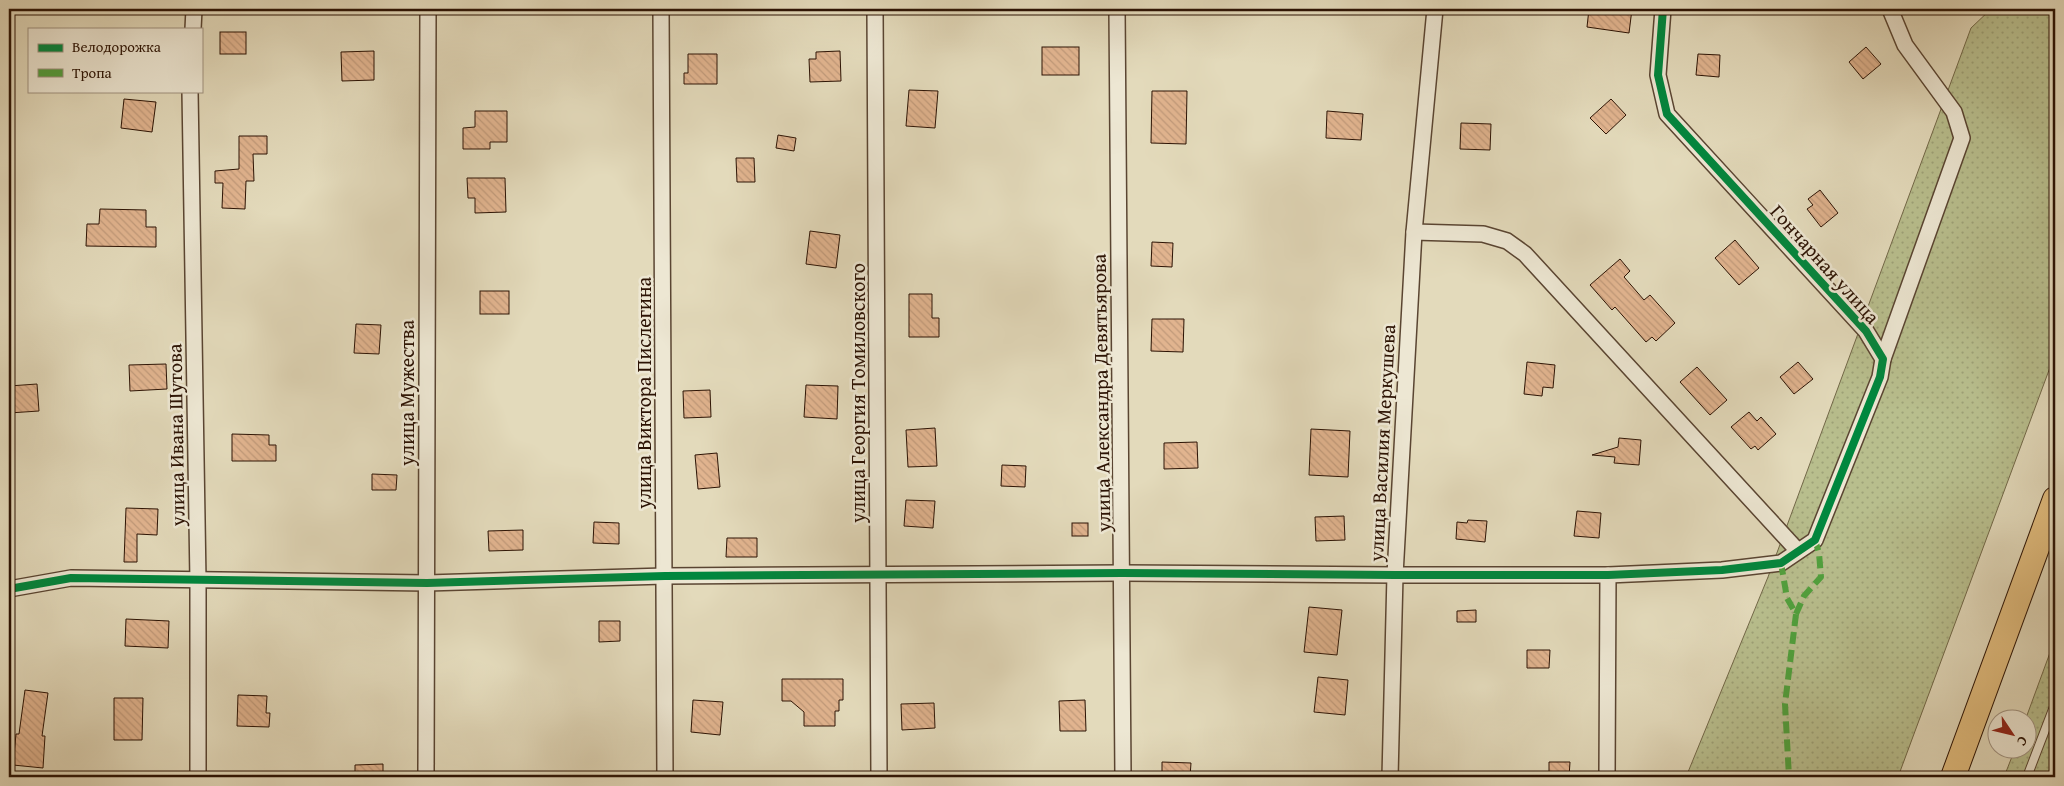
<svg xmlns="http://www.w3.org/2000/svg" width="2064" height="786" viewBox="0 0 2064 786" font-family="'Gentium Book Plus',serif">
<style>
.green{fill:url(#green-dots);stroke:#726848}
.building{fill:url(#building-back-hatch);stroke:#2c1304}
.lines{fill:none;stroke-linecap:round;stroke-linejoin:round}
.lane-casing{stroke:#5a4532;stroke-width:10}
.street-casing{stroke:#5a4532;stroke-width:18}
.primary-casing{stroke:#2c1304;stroke-width:26}
.lane{stroke:#ede7d3;stroke-width:8}
.street{stroke:#ede7d3;stroke-width:15}
.primary{stroke:#e2bd7e;stroke-width:24}
.quiet{stroke:#51a03d;stroke-width:6;stroke-dasharray:12 6;stroke-linecap:butt}
.cycleway-casing{stroke:#ede7d3;stroke-width:11}
.cycleway{stroke:#00873e;stroke-width:8}
.labels{text-anchor:middle;stroke-width:5;stroke-linejoin:round;paint-order:stroke}
.street-label{font-size:20px;fill:#2c1304;stroke:#ede7d3}
</style>
<defs>
<pattern id="green-dots" width="8" height="8" patternUnits="userSpaceOnUse" patternTransform="scale(1.25)"><rect width="8" height="8" fill="#b8be8d"/><path d="M2 2h.1M6 6h.1" fill="none" stroke="#9ea278" stroke-width="1.8" stroke-linecap="round"/></pattern>
<pattern id="building-back-hatch" width="6" height="6" patternUnits="userSpaceOnUse" patternTransform="scale(1.25)"><rect width="6" height="6" fill="#e1b48f"/><path d="M-1 5l2 2M0 0l6 6M5-1l2 2" fill="none" stroke="#c19a7a"/></pattern>
</defs>
<rect width="100%" height="100%" fill="#e3dabb"/>
<filter id="stains"><feTurbulence type="fractalNoise" baseFrequency=".004" numOctaves="4"/><feColorMatrix values="0 0 0 0 .2 0 0 0 0 .09 0 0 0 0 .02 0 0 0 .5 -.17"/></filter>
<radialGradient id="worn" r=".72"><stop offset=".6" stop-color="#630" stop-opacity="0"/><stop offset="1" stop-color="#630" stop-opacity=".3"/></radialGradient>
<g class="green">
<path d="M1991,9H2055V354L1898,777H1686L1768,577L1971,28Z"/>
<path d="M2055,639V777H2004L2015,749L2026,748V718Z"/>
</g>
<g class="building">
<path d="M1589,9H1632L1629,33L1587,27Z"/>
<rect x="220" y="32" width="26" height="22"/>
<rect x="1042" y="47" width="37" height="28"/>
<path d="M1866,47L1881,64L1863,79L1849,62Z"/>
<path d="M374,51V80L342,81L341,52Z"/>
<path d="M840,51L841,81L810,82L809,59H816V52Z"/>
<path d="M688,54H717V84H684V73H688Z"/>
<path d="M1698,54L1720,55L1719,77L1696,75Z"/>
<path d="M909,90L938,91L935,128L906,126Z"/>
<path d="M1152,91H1187L1186,144L1151,143Z"/>
<path d="M124,99L156,102L152,132L121,128Z"/>
<path d="M1611,99L1626,115L1606,134L1590,118Z"/>
<path d="M475,111H507V142H490V149H463V128L475,127Z"/>
<path d="M1327,111L1363,114L1361,140L1326,138Z"/>
<path d="M1461,123L1491,124L1490,150L1460,149Z"/>
<path d="M778,135L796,138L794,151L776,148Z"/>
<path d="M239,136H267V154H253L254,181H246L245,209L222,208L223,183H215V171L239,169Z"/>
<path d="M736,158H754L755,182H737Z"/>
<path d="M467,178H505L506,212L475,213V198H468Z"/>
<path d="M1820,190L1838,213L1821,227L1807,209L1813,205L1808,199Z"/>
<path d="M100,209L146,210V227H156V247L86,246L87,224H99Z"/>
<path d="M810,231L840,235L836,268L806,264Z"/>
<path d="M1735,240L1759,268L1739,285L1715,258Z"/>
<path d="M1152,242L1173,243L1172,267L1151,266Z"/>
<path d="M1620,259L1630,271L1624,277L1644,300L1650,295L1675,323L1656,341L1652,337L1646,342L1615,307L1612,310L1590,285Z"/>
<rect x="480" y="291" width="29" height="23"/>
<path d="M909,294H932V318H939V337H909Z"/>
<path d="M1152,319H1184L1183,352L1151,351Z"/>
<path d="M356,324L381,325L379,354L354,353Z"/>
<path d="M1527,362L1555,365L1553,388L1543,387L1542,396L1524,394Z"/>
<path d="M1798,362L1813,379L1794,394L1780,377Z"/>
<path d="M166,364L167,389L130,391L129,365Z"/>
<path d="M1697,367L1727,400L1710,415L1680,382Z"/>
<path d="M37,384L39,411L9,413V386Z"/>
<path d="M806,385L838,386L837,419L804,417Z"/>
<path d="M710,390L711,417L684,418L683,391Z"/>
<path d="M1749,412L1757,421L1761,417L1776,434L1758,450L1755,446L1751,449L1731,427Z"/>
<path d="M935,428L937,466L908,467L906,430Z"/>
<path d="M1311,429L1350,431L1348,477L1309,475Z"/>
<path d="M232,434L269,435V445H276V461H232Z"/>
<path d="M1619,438L1641,440L1639,465L1614,463L1615,457L1592,455L1618,447Z"/>
<path d="M1197,442L1198,468L1164,469V443Z"/>
<path d="M717,453L720,487L698,489L695,455Z"/>
<path d="M1002,465L1026,466L1025,487L1001,486Z"/>
<path d="M372,474L397,475L396,490H372Z"/>
<path d="M906,500L935,501L933,528L904,526Z"/>
<path d="M126,508L158,509L157,535L137,534V562H124Z"/>
<path d="M1577,511L1601,513L1599,538L1574,536Z"/>
<path d="M1344,516L1345,540L1316,541L1315,517Z"/>
<path d="M1468,520L1487,521L1485,542L1456,539L1457,522L1467,523Z"/>
<path d="M594,522L619,523V544L593,543Z"/>
<rect x="1072" y="523" width="16" height="13"/>
<path d="M523,530V550L489,551L488,531Z"/>
<path d="M727,538H757V557H726Z"/>
<path d="M1309,607L1342,610L1337,655L1304,652Z"/>
<path d="M1476,610V622H1457V611Z"/>
<path d="M126,619L169,621L168,648L125,646Z"/>
<path d="M599,621H620V641L599,642Z"/>
<path d="M1527,650H1550L1549,668H1527Z"/>
<path d="M1318,677L1348,680L1345,715L1314,712Z"/>
<path d="M782,679H843V700H839V711H835V726H804V712L791,701H782Z"/>
<path d="M25,690L48,693L42,736H45L43,768L13,765L16,734H19Z"/>
<path d="M238,695L267,696L266,713H270L269,727L237,726Z"/>
<path d="M114,698H143L142,740H114Z"/>
<path d="M693,700L723,702L720,735L691,732Z"/>
<path d="M1085,700L1086,731H1060L1059,701Z"/>
<path d="M934,703L935,728L902,730L901,704Z"/>
<path d="M1162,762L1191,763L1190,777H1162Z"/>
<path d="M1549,762H1570L1569,777H1549Z"/>
<path d="M383,764V777H355V765Z"/>
</g>
<g class="lines">
<g class="lane-casing">
<path id="lane" d="M2027,777L2055,704"/>
</g>
<g class="street-casing">
<g id="street">
<path d="M661,9L665,777"/>
<path d="M875,9L879,777"/>
<path d="M1117,9L1123,777"/>
<path d="M193,29L194,9"/>
<path d="M190,91L198,581V777"/>
<path d="M1414,232L1483,234L1507,241L1525,254L1798,551"/>
<path d="M1883,359L1962,138L1954,112L1905,45L1890,9"/>
<path d="M9,589L71,578L427,583L665,576L1122,573L1395,575H1608L1722,570L1781,563L1815,540L1880,377L1883,359L1866,331L1667,114L1658,75L1663,9"/>
<path d="M426,777L428,9"/>
<path d="M1390,777L1395,575L1414,232L1435,9"/>
<path d="M1607,777L1608,575"/>
</g>
</g>
<g class="primary-casing">
<path id="primary" d="M1953,777L2055,499"/>
</g>
<use href="#lane" class="lane"/>
<use href="#street" class="street"/>
<use href="#primary" class="primary"/>
<g class="quiet">
<path d="M1781,563L1787,598L1796,614L1785,704L1789,777"/>
<path d="M1796,614L1804,596L1821,577L1819,553L1815,540"/>
</g>
<g class="cycleway-casing">
<path id="cycleway" d="M9,589L71,578L427,583L665,576L1122,573L1395,575H1608L1722,570L1781,563L1815,540L1880,377L1883,359L1866,331L1667,114L1658,75L1663,9"/>
</g>
<use href="#cycleway" class="cycleway"/>
</g>
<g class="labels">
<g class="street-label">
<text transform="translate(1825 264) rotate(48)" y="7">Гончарная улица</text>
<text transform="translate(407 393) rotate(-90)" y="7">улица Мужества</text>
<text transform="translate(644 393) rotate(-90)" y="7">улица Виктора Пислегина</text>
<text transform="translate(858 393) rotate(-90)" y="7">улица Георгия Томиловского</text>
<text transform="translate(1101 393) rotate(-91)" y="7">улица Александра Девятьярова</text>
<text transform="translate(176 435) rotate(-91)" y="7">улица Ивана Шутова</text>
<text transform="translate(1382 443) rotate(-87)" y="7">улица Василия Меркушева</text>
</g>
</g>
<rect width="2064" height="786" fill="none" stroke="#e3dabb" stroke-width="30"/>
<rect x="10" y="10" width="2044" height="766" fill="none" stroke="#2c1304" stroke-width="2.5"/>
<rect x="15" y="15" width="2034" height="756" fill="none" stroke="#2c1304"/>
<rect x="28" y="28" width="175" height="65" fill="#ede7d3" stroke="#a09280"/>
<rect x="38" y="44" width="25" height="8" fill="#00873e" stroke="#a09280"/>
<text x="72" y="52" font-size="15" fill="#2c1304">Велодорожка</text>
<rect x="38" y="69" width="25" height="8" fill="#51a03d" stroke="#a09280"/>
<text x="72" y="78" font-size="15" fill="#2c1304">Тропа</text>
<g transform="translate(2012 734) rotate(125)"><circle r="24" fill="#ede7d3" stroke="#a09280"/>
<path d="M0-4L9 19L0 12L-9 19Z" fill="#8f2418"/>
<text y="-8" font-size="14" font-weight="bold" text-anchor="middle" fill="#2c1304">С</text>
</g>
<rect width="100%" height="100%" filter="url(#stains)"/>
<rect width="100%" height="100%" fill="url(#worn)"/>
</svg>
